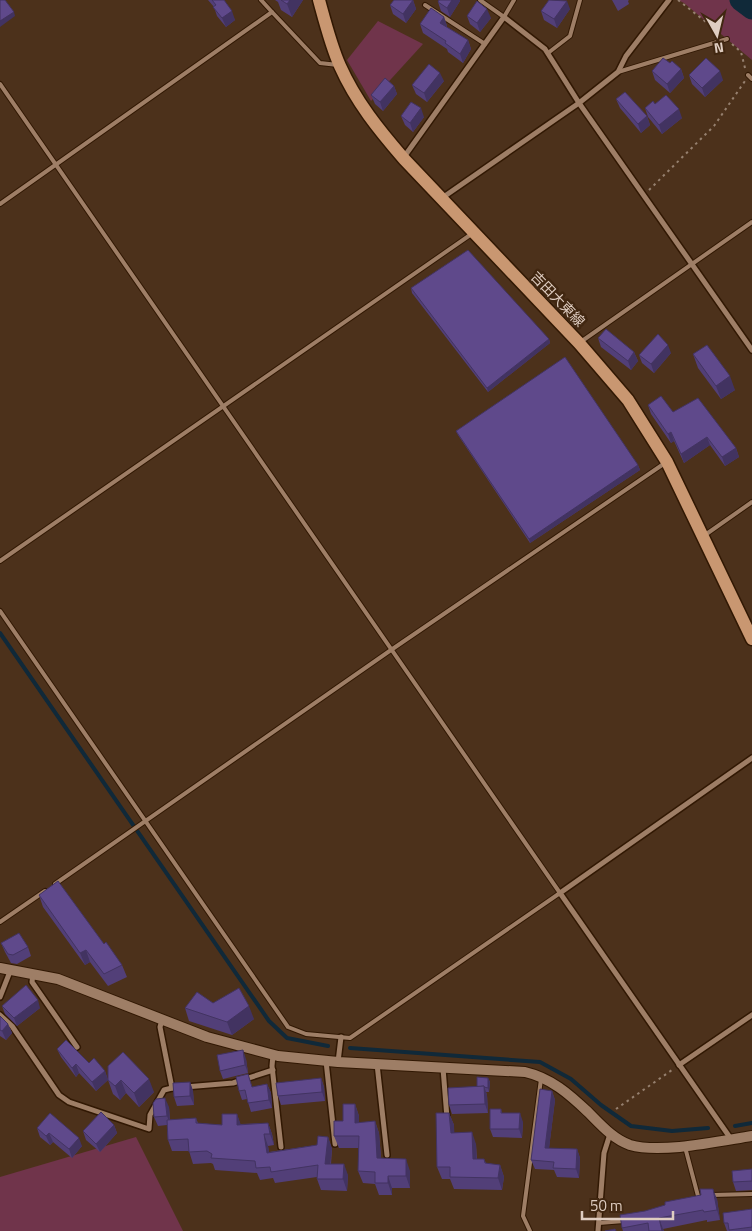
<svg xmlns="http://www.w3.org/2000/svg" width="752" height="1231" viewBox="0 0 752 1231" font-family="'Titillium Web','Noto Sans JP',sans-serif">
<style>
.green{fill:#70344b}
.lines{fill:none;stroke-linecap:round;stroke-linejoin:round}
.stream{stroke:#102939;stroke-width:4}
.river{stroke:#102939;stroke-width:21}
.lane-casing{stroke:#311803;stroke-width:6}
.street-casing{stroke:#311803;stroke-width:8}
.secondary-casing{stroke:#311803;stroke-width:12}
.primary-casing{stroke:#311803;stroke-width:15}
.path{stroke:#96806f;stroke-width:2;stroke-dasharray:2.5 4;stroke-linecap:butt}
.lane{stroke:#9e7e66;stroke-width:4}
.street{stroke:#9e7e66;stroke-width:5}
.secondary{stroke:#9e7e66;stroke-width:10}
.primary{stroke:#c99771;stroke-width:12}
.wall{fill:#523f78}
.shaded-wall{fill:#423361}
.building{fill:#5f498b;stroke:#423361}
.labels{text-anchor:middle;stroke-width:5;stroke-linejoin:round;paint-order:stroke}
.street-label{font-size:14px;fill:#dfcdc1;stroke:#412711}
</style>
<rect width="100%" height="100%" fill="#4c311b"/>
<g class="green">
<path d="M678,0H752V60L684,3Z"/>
<path d="M378,21L423,44L371,101L347,60Z"/>
<path d="M136,1137L183,1231H0V1177Z"/>
</g>
<g class="lines">
<g class="stream">
<path d="M0,633L269,1021L287,1038L328,1046"/>
<path d="M350,1048L540,1062L571,1079L601,1105L631,1126L672,1131L708,1128"/>
<path d="M735,1126L752,1123"/>
</g>
<path class="river" d="M740,0L752,9"/>
<g class="lane-casing">
<g id="lane">
<path d="M261,0L272,12"/>
<path d="M480,0L504,17L514,0"/>
<path d="M425,5L485,44"/>
<path d="M548,53L570,36L580,0"/>
<path d="M618,72L727,39"/>
<path d="M748,75L752,79"/>
<path d="M0,84L560,893L350,1038L306,1034L288,1027L0,611"/>
<path d="M0,204L272,12L320,63L338,65"/>
<path d="M582,341L752,222"/>
<path d="M705,535L752,502"/>
<path d="M0,561L473,233"/>
<path d="M55,884L391,650L665,463"/>
<path d="M0,922L45,891"/>
<path d="M685,1147L698,1196"/>
<path d="M712,1195L752,1194"/>
<path d="M599,1223L624,1221"/>
<path d="M530,1231L523,1216L541,1079"/>
</g>
</g>
<g class="street-casing">
<g id="street">
<path d="M404,157L504,17L545,49L579,103L752,350"/>
<path d="M442,198L579,103L618,72L626,56L669,0"/>
<path d="M33,974L32,982L77,1047"/>
<path d="M0,997L11,969"/>
<path d="M0,1015L12,1026L59,1095L69,1102L149,1129L150,1115L164,1090L172,1088"/>
<path d="M162,1020L160,1027L172,1088H175"/>
<path d="M273,1055L272,1066L281,1147"/>
<path d="M326,1061L335,1144"/>
<path d="M338,1062L341,1037"/>
<path d="M377,1064L387,1155"/>
<path d="M679,1065L752,1015"/>
<path d="M443,1068L447,1118"/>
<path d="M185,1087L233,1083L273,1070"/>
<path d="M731,1139L560,893L752,758"/>
<path d="M598,1231L604,1153L610,1134"/>
</g>
</g>
<g class="secondary-casing">
<path id="secondary" d="M0,968L58,979L207,1037L278,1056L338,1062L525,1072C551,1078 569,1094 588,1112C601,1125 613,1139 630,1145C661,1154 720,1141 752,1136"/>
</g>
<g class="primary-casing">
<path id="primary" d="M319,0C325,22 331,46 340,66C356,102 379,130 404,159L579,343L628,400L667,462L752,639"/>
</g>
<g class="path">
<path d="M678,0L720,33"/>
<path d="M732,44L741,52L745,68"/>
<path d="M649,190L714,126L745,81"/>
<path d="M616,1109L672,1070"/>
</g>
<use href="#lane" class="lane"/>
<use href="#street" class="street"/>
<use href="#secondary" class="secondary"/>
<use href="#primary" class="primary"/>
</g>
<g class="wall">
<path d="M208,0H224L235,20L226,27L217,16L214,7Z"/>
<path d="M275,0H303L292,17L281,10L278,2Z"/>
<path d="M413,0L416,9L406,23L393,14L390,5Z"/>
<path d="M612,0H629L628,1L629,4L618,11Z"/>
<path d="M460,1L450,17L441,11L438,2Z"/>
<path d="M570,9L557,28L544,20L541,11Z"/>
<path d="M467,16L491,18L480,32L470,24Z"/>
<path d="M444,17L447,26V27L468,40L471,49L463,63L448,52L447,49L423,33L420,24Z"/>
<path d="M670,63L681,69L684,78L670,93L655,80L652,71Z"/>
<path d="M689,75L723,80L705,97L692,84Z"/>
<path d="M444,81L427,102L416,94L412,85Z"/>
<path d="M394,86L397,94L383,111L375,104L371,95Z"/>
<path d="M616,99L647,116L650,125L641,133L620,108Z"/>
<path d="M655,104L682,118L662,134L648,117L645,108Z"/>
<path d="M401,116L424,117L413,132L405,125Z"/>
<path d="M411,288L549,339L550,343L488,392L412,293Z"/>
<path d="M598,338L634,352L638,361L631,370L601,347Z"/>
<path d="M671,353L654,373L642,363L639,355Z"/>
<path d="M693,354L735,390L721,399L698,368Z"/>
<path d="M648,405L673,412L736,448L739,457L725,466L710,445L684,463L674,441L671,443L651,414Z"/>
<path d="M456,431L638,465L640,470L530,543L458,435Z"/>
<path d="M39,895L104,944L122,965L127,977L108,986L90,962L85,965L43,907Z"/>
<path d="M1,943L28,947L31,956L17,964L11,963L5,952Z"/>
<path d="M213,1003L254,1019L232,1035L189,1021L185,1008Z"/>
<path d="M2,1006L40,1008L17,1026L5,1014Z"/>
<path d="M0,1016L8,1024L12,1033L6,1040L0,1036Z"/>
<path d="M57,1049L105,1071L108,1080L96,1091L79,1073L76,1077L61,1057Z"/>
<path d="M246,1059L248,1073L223,1079L220,1071Z"/>
<path d="M108,1066L154,1092L139,1107L126,1093L120,1100L113,1094L108,1080Z"/>
<path d="M321,1078L324,1087L325,1101L281,1105L278,1096Z"/>
<path d="M488,1078L490,1082L489,1092H486L487,1095L488,1113L452,1114L449,1105L477,1087Z"/>
<path d="M190,1082L193,1091L194,1105L177,1106L174,1097Z"/>
<path d="M267,1084L271,1093L272,1108L251,1112L247,1099L242,1100L239,1091L253,1087Z"/>
<path d="M552,1091L555,1100L549,1148L577,1149L580,1158L579,1178L557,1177L554,1170L535,1169L531,1160Z"/>
<path d="M355,1104L359,1116V1123L375,1121L379,1133L381,1158L410,1171V1188H392V1195H379L375,1184L363,1183L358,1171L359,1148H339L334,1136L343,1121Z"/>
<path d="M169,1107L170,1120L196,1118L198,1123L222,1125L237,1114L240,1124L268,1123L272,1134L274,1145L268,1146L269,1152L317,1145L328,1137L332,1149L331,1164L348,1175L347,1191L321,1190L317,1179V1177L275,1183L273,1178L260,1180L257,1173L215,1170L213,1164L211,1163L193,1164L189,1151H172L168,1140L167,1125L158,1126L154,1117Z"/>
<path d="M501,1109L502,1113L523,1122L522,1138L493,1137L490,1129Z"/>
<path d="M449,1113L454,1125V1133L476,1144L477,1159H484L486,1163L500,1165L504,1177L502,1190L454,1189L450,1179H442L437,1167Z"/>
<path d="M114,1125L117,1133L100,1152L86,1140L83,1131Z"/>
<path d="M37,1128L82,1146L72,1158L53,1142L50,1145L40,1137Z"/>
<path d="M752,1169V1190L736,1191L733,1182Z"/>
<path d="M717,1199L720,1220L707,1222V1220L663,1229L664,1231H623L622,1228Z"/>
<path d="M752,1209V1231H727L724,1223Z"/>
</g>
<g class="shaded-wall">
<path d="M290,0H303L292,17L287,4Z"/>
<path d="M413,0L416,9L406,23L403,14Z"/>
<path d="M452,0H460V1L450,17L447,8Z"/>
<path d="M567,1L570,9L557,28L554,19Z"/>
<path d="M487,9L491,18L480,32L477,23Z"/>
<path d="M232,11L235,20L226,27L222,18Z"/>
<path d="M14,12L15,16L0,27V21Z"/>
<path d="M444,17L447,26L443,32L440,23Z"/>
<path d="M468,40L471,49L463,63L460,54Z"/>
<path d="M681,69L684,78L670,93L667,84Z"/>
<path d="M720,71L723,80L705,97L702,88Z"/>
<path d="M440,73L444,81L427,102L424,93Z"/>
<path d="M394,86L397,94L383,111L380,102Z"/>
<path d="M421,108L424,117L413,132L410,123Z"/>
<path d="M679,109L682,118L662,134L659,125Z"/>
<path d="M647,116L650,125L641,133L638,124Z"/>
<path d="M549,339L550,343L488,392L487,388Z"/>
<path d="M668,345L671,353L654,373L651,364Z"/>
<path d="M634,352L638,361L631,370L628,361Z"/>
<path d="M730,376L735,390L721,399L716,386Z"/>
<path d="M671,432L674,441L671,443L668,434Z"/>
<path d="M707,437L710,445L684,463L681,454Z"/>
<path d="M736,448L739,457L725,466L722,457Z"/>
<path d="M638,465L640,470L530,543L529,539Z"/>
<path d="M86,950L90,962L85,965L80,953Z"/>
<path d="M38,1000L40,1008L17,1026L14,1018Z"/>
<path d="M249,1006L254,1019L232,1035L227,1022Z"/>
<path d="M8,1024L12,1033L6,1040L2,1031Z"/>
<path d="M243,1050L246,1059L248,1073L245,1065Z"/>
<path d="M76,1064L79,1073L76,1077L72,1068Z"/>
<path d="M105,1071L108,1080L96,1091L92,1082Z"/>
<path d="M321,1078L324,1087L325,1101L322,1092Z"/>
<path d="M488,1078L490,1082L489,1092L488,1088Z"/>
<path d="M149,1079L154,1092L139,1107L134,1093Z"/>
<path d="M121,1080L126,1093L120,1100L115,1086Z"/>
<path d="M190,1082L193,1091L194,1105L190,1096Z"/>
<path d="M267,1084L271,1093L272,1108L269,1100Z"/>
<path d="M484,1086L487,1095L488,1113L485,1104Z"/>
<path d="M552,1091L555,1100L548,1157L545,1148Z"/>
<path d="M165,1098L169,1107L170,1124L167,1116Z"/>
<path d="M355,1104L359,1116V1136L355,1123Z"/>
<path d="M449,1113L454,1125L455,1145L451,1133Z"/>
<path d="M520,1113L523,1122L522,1138L519,1129Z"/>
<path d="M237,1114L241,1125H237Z"/>
<path d="M375,1121L379,1133L382,1170L377,1158Z"/>
<path d="M268,1123L272,1134L274,1145L270,1134Z"/>
<path d="M114,1125L117,1133L100,1152L96,1144Z"/>
<path d="M472,1132L476,1144L477,1171L473,1159Z"/>
<path d="M49,1133L53,1142L50,1145L46,1136Z"/>
<path d="M264,1134L268,1146L271,1164L267,1153Z"/>
<path d="M328,1137L332,1149L329,1175L325,1164Z"/>
<path d="M79,1138L82,1146L72,1158L69,1149Z"/>
<path d="M577,1149L580,1158L579,1178L576,1169Z"/>
<path d="M406,1159L410,1171V1188L406,1176Z"/>
<path d="M344,1164L348,1175L347,1191L343,1179Z"/>
<path d="M500,1165L504,1177L502,1190L498,1178Z"/>
<path d="M388,1176L392,1188V1195L388,1183Z"/>
<path d="M713,1189L717,1199L720,1220L717,1210Z"/>
<path d="M659,1218L663,1229L664,1231H662Z"/>
</g>
<g class="building">
<path d="M0,0H5L14,12L0,21Z"/>
<path d="M212,0H224L232,11L222,18L213,7L216,5Z"/>
<path d="M281,0H290L287,4Z"/>
<path d="M394,0H413L403,14L390,5Z"/>
<path d="M439,0H452L447,8L438,2Z"/>
<path d="M549,0L567,1L554,19L541,11Z"/>
<path d="M477,1L487,9L477,23L467,16Z"/>
<path d="M431,8L444,17L440,23L468,40L460,54L445,43L446,41L420,24Z"/>
<path d="M663,58L670,63L672,61L681,69L667,84L652,71Z"/>
<path d="M706,58L720,71L702,88L689,75Z"/>
<path d="M429,64L440,73L424,93L412,85Z"/>
<path d="M385,78L394,86L380,102L371,95Z"/>
<path d="M625,92L647,116L638,124L616,99Z"/>
<path d="M666,95L679,109L659,125L645,108L653,101L655,104Z"/>
<path d="M411,102L421,108L410,123L401,116Z"/>
<path d="M468,250L549,339L487,388L411,288Z"/>
<path d="M606,329L634,352L628,361L598,338Z"/>
<path d="M658,334L668,345L651,364L639,355Z"/>
<path d="M707,345L730,376L716,386L693,354Z"/>
<path d="M565,357L638,465L529,539L456,431Z"/>
<path d="M661,396L673,412L698,398L736,448L722,457L707,437L681,454L671,432L668,434L648,405Z"/>
<path d="M58,881L104,944L106,942L122,965L104,974L86,950L80,953L39,895Z"/>
<path d="M19,933L28,947L13,955L8,954L1,943Z"/>
<path d="M26,985L38,1000L14,1018L2,1006Z"/>
<path d="M239,988L249,1006L227,1022L185,1008L197,992L213,1003Z"/>
<path d="M0,1016L8,1024L2,1031L0,1030Z"/>
<path d="M66,1040L89,1063L94,1058L105,1071L92,1082L76,1064L72,1068L57,1049Z"/>
<path d="M243,1050L245,1065L220,1071L217,1055Z"/>
<path d="M123,1052L149,1079L134,1093L121,1080L115,1086L108,1080V1066Z"/>
<path d="M248,1074L252,1087L267,1084L269,1100L248,1103L245,1090L239,1091L236,1077Z"/>
<path d="M477,1077L488,1078V1088L484,1087V1086L477,1087Z"/>
<path d="M321,1078L322,1092L278,1096L276,1083Z"/>
<path d="M190,1082V1096L174,1097L173,1083Z"/>
<path d="M484,1086L485,1104L449,1105L448,1088Z"/>
<path d="M540,1089L552,1091L545,1148L577,1149L576,1169L553,1168L554,1162L531,1160Z"/>
<path d="M165,1098L167,1116L154,1117L153,1103L156,1099Z"/>
<path d="M343,1104H355V1123L375,1121L377,1158L406,1159V1176H388V1183H375V1172L358,1171L359,1136H334V1121H343Z"/>
<path d="M490,1109H501V1113H520L519,1129H490Z"/>
<path d="M101,1112L114,1125L96,1144L83,1131Z"/>
<path d="M50,1113L79,1138L69,1149L49,1133L46,1136L37,1128Z"/>
<path d="M436,1113H449L451,1133L472,1132L473,1159H484L485,1163L500,1165L498,1178L450,1177V1167H437Z"/>
<path d="M222,1114H237V1125L268,1123L270,1134H264L267,1153L317,1145L318,1136L328,1137L325,1164H344L343,1179H317L318,1165L271,1172L270,1167L256,1168L255,1161L211,1158L212,1154L207,1151L189,1152L188,1139L168,1140L167,1120L196,1118V1123L222,1125Z"/>
<path d="M752,1169V1181L733,1182L732,1171Z"/>
<path d="M700,1189H713L717,1210L704,1212L703,1210L659,1218L662,1231H649L648,1223L622,1228L620,1215L645,1211L665,1205V1202L701,1195Z"/>
<path d="M752,1209V1227L729,1230L728,1223H724L723,1213Z"/>
<path d="M615,1229L616,1231H605Z"/>
</g>
<g class="labels">
<g class="street-label">
<text transform="translate(558 299) rotate(46)" y="5">吉田大東線</text>
</g>
</g>
<g transform="translate(717 35) rotate(172)" stroke="#412711" stroke-width="4" paint-order="stroke">
<path d="M0-4L9 19L0 12L-9 19Z" fill="#dfcdc1"/>
<text y="-8" font-size="14" font-weight="bold" text-anchor="middle" fill="#dfcdc1">N</text>
</g>
<path d="M582 1211v8h91v-8" fill="none" stroke="#dfcdc1" stroke-width="2.5"/>
<text x="590" y="1211" font-size="15" fill="#dfcdc1" stroke="#412711" stroke-width="4" paint-order="stroke">50 m</text>
</svg>
